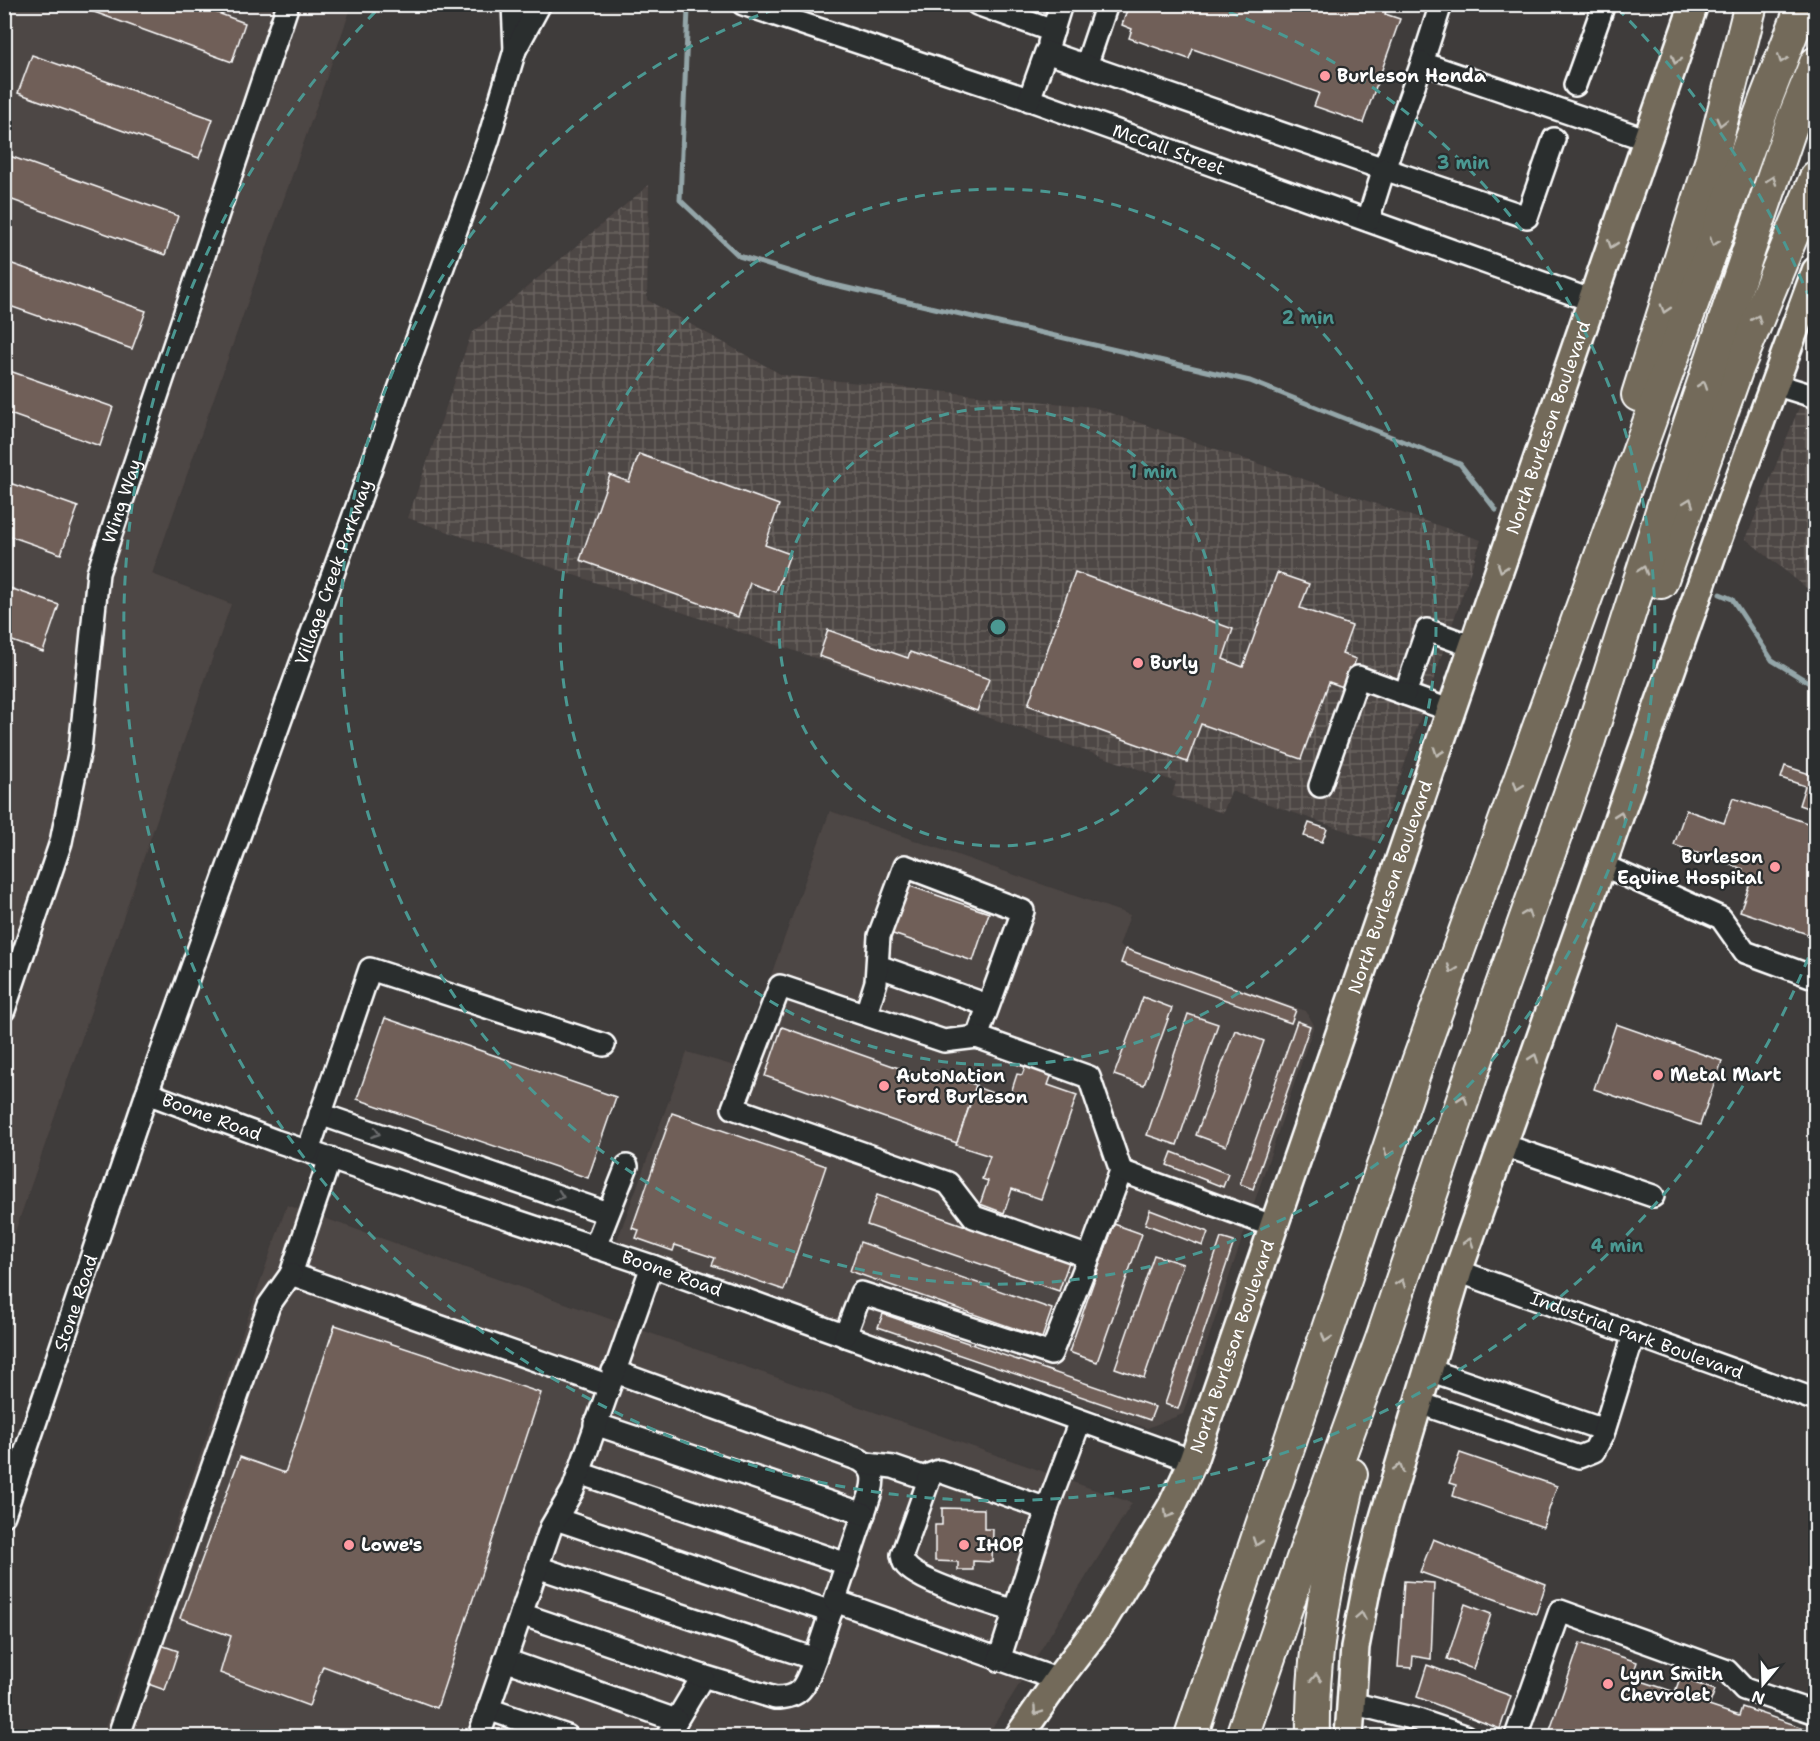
<svg xmlns="http://www.w3.org/2000/svg" width="1820" height="1741" viewBox="0 0 1820 1741" font-family="'Shantell Sans',sans-serif">
<style>
.built{fill:#4e4644}
.industrial{fill:url(#industrial-grid)}
.lines{fill:none;stroke-linecap:round;stroke-linejoin:round}
.stream{stroke:#94a6a9;stroke-width:5}
.building{fill:#705f59;stroke:#fff;stroke-width:1.5}
.minor-casing{stroke:#fff;stroke-width:26}
.major-casing{stroke:#fff;stroke-width:32}
.highway-casing{stroke:#fff;stroke-width:36}
.minor{stroke:#2a2d2e;stroke-width:21}
.major{stroke:#736b5a;stroke-width:27}
.highway{stroke:#736b5a;stroke-width:32}
.oneway{stroke:#c0bcb5}
.oneway2{stroke:#6a6c6d}
.ring{fill:none;stroke:#4b9892;stroke-width:3;stroke-dasharray:10 8}
.poi-dot{fill:#ff9aa2;stroke:#2a2d2e;stroke-width:2}
.labels{text-anchor:middle;stroke-width:4.5;stroke-linejoin:round;paint-order:stroke}
.poi-label{font-size:18px;font-weight:bold;fill:#fff;stroke:#2a2d2e;text-anchor:start}
.street-label{font-size:18px;fill:#fff;stroke:#2a2d2e}
.centre{fill:#4b9892;stroke:#2a2d2e;stroke-width:3}
.ring-label{font-size:18px;text-anchor:middle;font-weight:bold;fill:#4b9892;stroke:#2a2d2e;stroke-width:4.5;stroke-linejoin:round;paint-order:stroke}
</style>
<defs>
<pattern id="industrial-grid" width="8" height="8" patternUnits="userSpaceOnUse" patternTransform="scale(1.5)"><rect width="8" height="8" fill="#4e4644"/><path d="M0 4h8M4 0v8" fill="none" stroke="#696260"/></pattern>
</defs>
<rect width="100%" height="100%" fill="#3f3c3b"/>
<filter id="ink" filterUnits="userSpaceOnUse"><feTurbulence type="fractalNoise" baseFrequency=".0167" numOctaves="2"/><feDisplacementMap in="SourceGraphic" scale="12" xChannelSelector="R" yChannelSelector="G"/><feConvolveMatrix kernelMatrix="1 2 1 2 8 2 1 2 1" color-interpolation-filters="sRGB"/></filter>
<g filter="url(#ink)">
<g class="built">
<path d="M5,5H352L152,574L231,604L5,1261Z"/>
<path d="M830,811L1130,915L1119,946L1306,1011L1314,1025L1183,1414L1147,1428L616,1243L687,1052L738,1067Z"/>
<path d="M287,1205L1132,1503L987,1736H102Z"/>
</g>
<g class="industrial">
<path d="M649,185L647,300L782,375L1093,407L1481,540L1378,842L1231,791L1223,813L1172,796L1176,782L408,518L471,334Z"/>
<path d="M1815,368V595L1746,539Z"/>
</g>
<g class="lines">
<g class="stream">
<path d="M688,9L680,200L739,256L826,283L1250,381L1460,464L1496,510"/>
<path d="M1720,594L1732,599L1772,660L1816,687"/>
</g>
</g>
<g class="building">
<path d="M72,4H193L245,23L232,62Z"/>
<path d="M1129,4H1388L1385,14L1400,19L1363,123L1314,106L1319,93L1193,49L1189,59L1129,38L1132,29L1122,25Z"/>
<path d="M32,55L213,119L199,158L18,93Z"/>
<path d="M4,154L178,216L165,255L4,197Z"/>
<path d="M4,261L146,311L132,349L4,304Z"/>
<path d="M4,369L113,407L100,446L4,412Z"/>
<path d="M639,454L779,505L765,545L790,554L776,592L750,583L738,617L580,560L610,475L629,482Z"/>
<path d="M4,481L78,507L61,554L4,534Z"/>
<path d="M1075,572L1233,629L1223,659L1243,667L1277,573L1309,584L1300,608L1352,626L1342,654L1356,659L1346,688L1329,682L1301,759L1201,724L1187,762L1028,705Z"/>
<path d="M4,586L59,605L43,652L4,638Z"/>
<path d="M828,630L908,658L910,652L989,679L977,711L819,656Z"/>
<path d="M1785,766L1816,776V811L1799,805L1805,786L1781,778Z"/>
<path d="M1733,798L1816,826V864L1810,877L1816,879V937L1740,911L1750,883L1740,879L1743,869L1674,845L1686,810L1724,823Z"/>
<path d="M1309,823L1327,829L1322,842L1304,836Z"/>
<path d="M907,885L989,913L973,961L890,933Z"/>
<path d="M1126,949L1296,1010L1291,1023L1121,963Z"/>
<path d="M1143,997L1172,1008L1144,1085L1114,1075Z"/>
<path d="M1188,1014L1218,1024L1177,1145L1147,1135Z"/>
<path d="M385,1018L616,1097L588,1178L357,1099Z"/>
<path d="M1297,1021L1310,1026L1253,1189L1240,1184Z"/>
<path d="M1616,1024L1722,1061L1700,1125L1594,1089Z"/>
<path d="M782,1027L933,1080L936,1071L976,1085L957,1143L765,1076Z"/>
<path d="M1235,1030L1264,1041L1226,1146L1196,1135Z"/>
<path d="M1027,1062L1053,1071L1048,1085L1077,1095L1041,1199L1012,1189L1004,1213L980,1204L988,1181L982,1179L990,1156L956,1145L976,1087L1009,1099L1017,1074L1022,1075Z"/>
<path d="M672,1113L826,1166L784,1290L712,1265L715,1258L675,1245L673,1251L636,1238L639,1230L632,1228Z"/>
<path d="M1172,1152L1228,1174L1223,1187L1167,1165Z"/>
<path d="M877,1195L1069,1262L1059,1291L867,1225Z"/>
<path d="M1150,1210L1208,1232L1203,1246L1145,1224Z"/>
<path d="M1114,1224L1142,1234L1097,1362L1069,1352Z"/>
<path d="M1221,1238L1234,1242L1178,1409L1165,1404Z"/>
<path d="M860,1242L1052,1309L1042,1338L850,1271Z"/>
<path d="M1154,1255L1183,1264L1144,1378L1115,1368Z"/>
<path d="M883,1314L1155,1407L1150,1420L878,1327Z"/>
<path d="M335,1325L541,1393L437,1708L323,1666L309,1706L220,1673L231,1636L180,1618L240,1457L285,1473Z"/>
<path d="M1460,1453L1557,1486L1543,1527L1453,1496L1456,1485L1449,1483Z"/>
<path d="M942,1508L984,1509V1529H993L992,1562L973,1561V1570H958V1562L935,1561V1525H942Z"/>
<path d="M1433,1539L1546,1584L1536,1614L1420,1572Z"/>
<path d="M1404,1581L1434,1583L1431,1659L1413,1656L1412,1668L1398,1667Z"/>
<path d="M1465,1604L1491,1614L1473,1669L1447,1659Z"/>
<path d="M1580,1643L1637,1662L1632,1678L1675,1692L1680,1678L1715,1690L1709,1706L1739,1716L1742,1707L1816,1732V1736H1548Z"/>
<path d="M161,1645L178,1651L165,1690L148,1684Z"/>
<path d="M1427,1665L1511,1696L1500,1729L1417,1697Z"/>
</g>
<g class="lines">
<g class="minor-casing">
<g id="minor">
<path d="M513,4L515,50"/>
<path id="s1" d="M743,4L1022,97L1593,301"/>
<path d="M977,4L1053,31"/>
<path d="M1441,4L1422,63L1648,140"/>
<path d="M1049,43L1061,4"/>
<path d="M1086,66L1107,4"/>
<path d="M1575,85L1604,4"/>
<path d="M1029,100L1046,52L1384,169L1422,63"/>
<path d="M1368,220L1384,169L1527,217L1554,139"/>
<path d="M1774,384L1816,397"/>
<path d="M1452,711L1405,694L1427,630L1474,647"/>
<path d="M1320,786L1358,677L1405,694"/>
<path d="M1602,865L1721,918L1745,952L1816,978"/>
<path d="M878,966L987,1005"/>
<path id="s2" d="M4,1010L61,842L80,749L98,573L288,4"/>
<path d="M866,1014L876,982L879,936L905,866L1023,911L977,1037"/>
<path id="s3" d="M147,1093L276,1141L652,1266L1193,1461"/>
<path d="M320,1114L607,1213"/>
<path d="M1503,1145L1653,1196"/>
<path d="M308,1151L370,969L604,1045"/>
<path d="M330,1158L291,1274L609,1386"/>
<path d="M595,1247L627,1166"/>
<path d="M1089,1257L1121,1171"/>
<path id="s4" d="M1458,1271L1816,1400"/>
<path d="M845,1336L861,1293L1051,1354L1089,1257L974,1217L948,1183L733,1108L780,986L944,1041L977,1037L1089,1077L1121,1171L1275,1227"/>
<path d="M1429,1370L1604,1430"/>
<path d="M613,1371L860,1460C873,1468 875,1477 871,1492L815,1659C806,1682 804,1698 775,1698L703,1676L667,1736"/>
<path d="M1419,1403L1579,1457L1594,1451L1603,1434L1634,1334"/>
<path d="M595,1424L864,1514"/>
<path d="M867,1464L893,1467L928,1479"/>
<path d="M579,1473L847,1564"/>
<path d="M1047,1509L1080,1421"/>
<path id="s5" d="M4,1515L147,1093L488,141L515,50L540,4"/>
<path d="M556,1519L831,1612"/>
<path d="M537,1567L815,1659"/>
<path d="M835,1601L1059,1680"/>
<path d="M521,1614L703,1676"/>
<path d="M505,1660L676,1720"/>
<path d="M999,1660L1047,1509L939,1471L931,1474L902,1555C903,1558 903,1562 905,1564C915,1581 993,1604 1015,1611"/>
<path d="M1351,1703L1415,1719L1465,1736"/>
<path d="M488,1709L567,1736"/>
<path d="M121,1736V1729L269,1305L291,1274"/>
<path d="M479,1736L551,1527L573,1490L652,1266"/>
<path d="M1516,1736L1560,1611L1727,1671L1744,1689L1816,1713"/>
</g>
</g>
<g class="major-casing">
<g id="major">
<path id="s6" d="M1019,1736L1063,1673L1102,1622L1172,1506L1193,1461L1694,4"/>
<path d="M1349,1736L1355,1647L1368,1580L1382,1524L1458,1271L1721,529L1816,271"/>
</g>
</g>
<g class="highway-casing">
<g id="highway">
<path d="M1638,395L1711,162L1751,4"/>
<path d="M1661,582L1736,371L1816,177"/>
<path d="M1191,1736L1418,1062L1766,99L1803,4"/>
<path d="M1242,1736L1320,1509L1382,1339L1496,1002L1587,746L1690,423L1793,120L1816,63"/>
<path d="M1313,1736C1311,1647 1331,1560 1351,1474"/>
</g>
</g>
<use href="#minor" class="minor"/>
<use href="#major" class="major"/>
<use href="#highway" class="highway"/>
</g>
<defs><path id="oneway-chevron" d="M-2-3.5L2.5 0L-2 3.5" fill="none" stroke-width="1.6" stroke-linecap="round" stroke-linejoin="round" transform="scale(1.5)"/></defs>
<g class="oneway">
<use href="#oneway-chevron" transform="translate(1782 59) rotate(111)"/>
<use href="#oneway-chevron" transform="translate(1676 60) rotate(109)"/>
<use href="#oneway-chevron" transform="translate(1721 122) rotate(104)"/>
<use href="#oneway-chevron" transform="translate(1772 180) rotate(-71)"/>
<use href="#oneway-chevron" transform="translate(1714 242) rotate(110)"/>
<use href="#oneway-chevron" transform="translate(1612 244) rotate(109)"/>
<use href="#oneway-chevron" transform="translate(1665 309) rotate(107)"/>
<use href="#oneway-chevron" transform="translate(1757 319) rotate(-68)"/>
<use href="#oneway-chevron" transform="translate(1703 385) rotate(-71)"/>
<use href="#oneway-chevron" transform="translate(1689 502) rotate(-70)"/>
<use href="#oneway-chevron" transform="translate(1502 568) rotate(109)"/>
<use href="#oneway-chevron" transform="translate(1643 570) rotate(-72)"/>
<use href="#oneway-chevron" transform="translate(1438 752) rotate(109)"/>
<use href="#oneway-chevron" transform="translate(1518 786) rotate(110)"/>
<use href="#oneway-chevron" transform="translate(1620 815) rotate(-71)"/>
<use href="#oneway-chevron" transform="translate(1527 914) rotate(-70)"/>
<use href="#oneway-chevron" transform="translate(1452 969) rotate(110)"/>
<use href="#oneway-chevron" transform="translate(1534 1058) rotate(-71)"/>
<use href="#oneway-chevron" transform="translate(1463 1099) rotate(-71)"/>
<use href="#oneway-chevron" transform="translate(1388 1153) rotate(109)"/>
<use href="#oneway-chevron" transform="translate(1469 1242) rotate(-71)"/>
<use href="#oneway-chevron" transform="translate(1401 1283) rotate(-71)"/>
<use href="#oneway-chevron" transform="translate(1326 1338) rotate(109)"/>
<use href="#oneway-chevron" transform="translate(1399 1468) rotate(-73)"/>
<use href="#oneway-chevron" transform="translate(1168 1514) rotate(120)"/>
<use href="#oneway-chevron" transform="translate(1257 1542) rotate(109)"/>
<use href="#oneway-chevron" transform="translate(1361 1616) rotate(-79)"/>
<use href="#oneway-chevron" transform="translate(1316 1678) rotate(-87)"/>
<use href="#oneway-chevron" transform="translate(1037 1711) rotate(125)"/>
</g>
<g class="oneway2">
<use href="#oneway-chevron" transform="translate(376 1133) rotate(19)"/>
<use href="#oneway-chevron" transform="translate(560 1196) rotate(19)"/>
</g>
</g>
<g class="ring">
<circle cx="998" cy="627" r="219"/>
<circle cx="998" cy="627" r="438"/>
<path d="M1212 6A657 657 0 1 1 784 6"/>
<path d="M1815 941A875 875 0 1 1 379 8M1617 8A875 875 0 0 1 1815 313"/>
</g>
<g class="poi-dot">
<circle cx="1325" cy="76" r="6"/>
<circle cx="1138" cy="663" r="6"/>
<circle cx="1775" cy="867" r="6"/>
<circle cx="1658" cy="1075" r="6"/>
<circle cx="884" cy="1086" r="6"/>
<circle cx="349" cy="1545" r="6"/>
<circle cx="964" cy="1545" r="6"/>
<circle cx="1608" cy="1684" r="6"/>
</g>
<g class="labels">
<g class="poi-label">
<text x="1337" y="82">Burleson Honda</text>
<text x="1150" y="669">Burly</text>
<text x="1763" y="863" text-anchor="end">Burleson<tspan x="1763" dy="21">Equine Hospital</tspan></text>
<text x="1670" y="1081">Metal Mart</text>
<text x="896" y="1082">AutoNation<tspan x="896" dy="21">Ford Burleson</tspan></text>
<text x="361" y="1551">Lowe's</text>
<text x="976" y="1551">IHOP</text>
<text x="1620" y="1680">Lynn Smith<tspan x="1620" dy="21">Chevrolet</tspan></text>
</g>
<g class="street-label">
<text dy="6" stroke="none"><textPath href="#s1" startOffset="450">McCall Street</textPath></text>
<text dy="6" stroke="none"><textPath href="#s6" startOffset="1419">North Burleson Boulevard</textPath></text>
<text dy="6" stroke="none"><textPath href="#s2" startOffset="525">Wing Way</textPath></text>
<text dy="6" stroke="none"><textPath href="#s5" startOffset="999">Village Creek Parkway</textPath></text>
<text dy="6" stroke="none"><textPath href="#s6" startOffset="933">North Burleson Boulevard</textPath></text>
<text dy="6" stroke="none"><textPath href="#s3" startOffset="69">Boone Road</textPath></text>
<text dy="6" stroke="none"><textPath href="#s3" startOffset="555">Boone Road</textPath></text>
<text dy="6" stroke="none"><textPath href="#s5" startOffset="224">Stone Road</textPath></text>
<text dy="6" stroke="none"><textPath href="#s4" startOffset="190">Industrial Park Boulevard</textPath></text>
<text dy="6" stroke="none"><textPath href="#s6" startOffset="447">North Burleson Boulevard</textPath></text>
</g>
</g>
<circle cx="998" cy="627" r="9" class="centre"/>
<g class="ring-label">
<text x="1463" y="169">3 min</text>
<text x="1308" y="324">2 min</text>
<text x="1153" y="478">1 min</text>
<text x="1617" y="1252">4 min</text>
</g>
<rect width="1820" height="1741" fill="none" stroke="#2a2d2e" stroke-width="24"/>
<rect x="12" y="12" width="1796" height="1717" fill="none" stroke="#fff" stroke-width="2" filter="url(#ink)"/>
<g transform="translate(1763 1684) rotate(199)" stroke="#2a2d2e" stroke-width="4.5" paint-order="stroke">
<path d="M0-4.5L10 22L0 15L-10 22Z" fill="#ffffff"/>
<text y="-9" font-size="16" font-weight="bold" text-anchor="middle" fill="#ffffff">N</text>
</g>
</svg>
